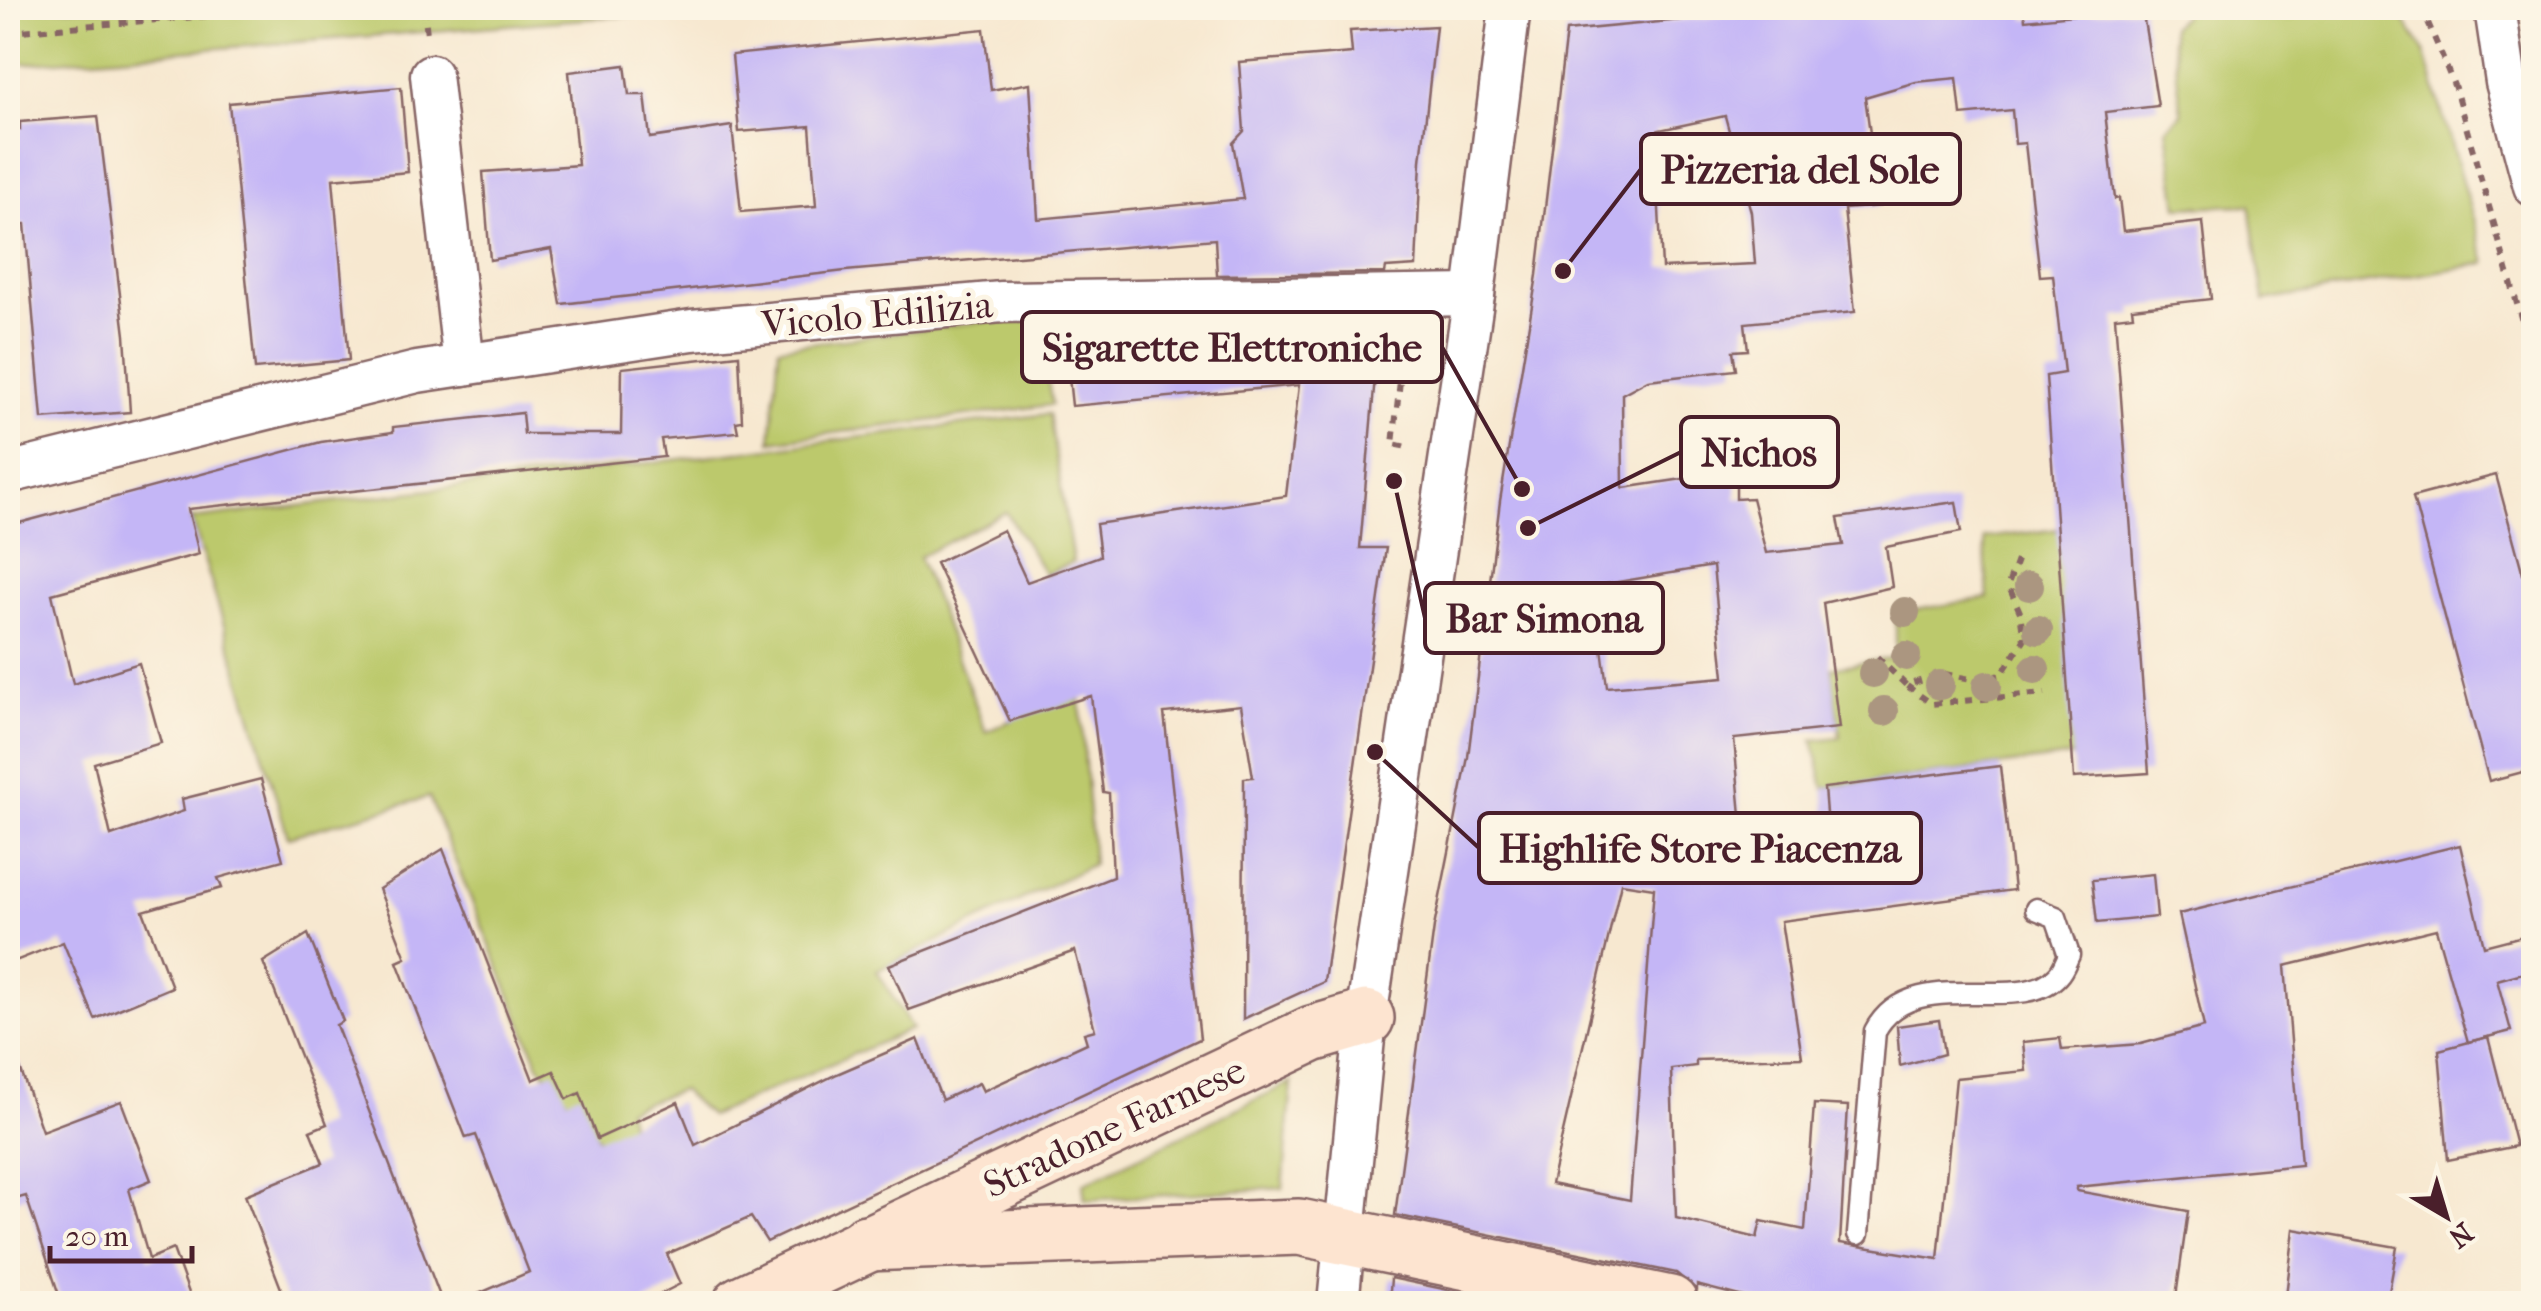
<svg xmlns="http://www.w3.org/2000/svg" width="2541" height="1311" viewBox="0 0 2541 1311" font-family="'IM FELL French Canon',serif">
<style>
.green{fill:#bcc96c;stroke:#83744c;stroke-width:2.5}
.building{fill:#c4b6f6;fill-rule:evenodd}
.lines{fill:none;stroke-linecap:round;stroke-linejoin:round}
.lane-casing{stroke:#876565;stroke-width:25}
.street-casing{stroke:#876565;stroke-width:45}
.secondary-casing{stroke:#876565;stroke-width:60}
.path{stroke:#876565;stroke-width:6;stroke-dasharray:8 8;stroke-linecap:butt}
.lane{stroke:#fff;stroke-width:20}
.street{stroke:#fff;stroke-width:40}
.secondary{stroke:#fde4d0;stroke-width:55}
.tree{fill:#ab9680}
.labels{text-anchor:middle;stroke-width:10;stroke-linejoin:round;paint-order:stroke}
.street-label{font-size:38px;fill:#4a1f2b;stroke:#fcf5e5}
.leader{fill:none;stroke:#4a1f2b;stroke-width:4}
.callout-dot{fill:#4a1f2b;stroke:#fcf5e5;stroke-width:4}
.callout{fill:#fcf5e5;stroke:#4a1f2b;stroke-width:4}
.callout-label{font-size:40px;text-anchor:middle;font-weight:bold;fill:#4a1f2b}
</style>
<rect width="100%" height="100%" fill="#fcf5e5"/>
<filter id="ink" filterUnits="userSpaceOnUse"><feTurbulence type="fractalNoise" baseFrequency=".01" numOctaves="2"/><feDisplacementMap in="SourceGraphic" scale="20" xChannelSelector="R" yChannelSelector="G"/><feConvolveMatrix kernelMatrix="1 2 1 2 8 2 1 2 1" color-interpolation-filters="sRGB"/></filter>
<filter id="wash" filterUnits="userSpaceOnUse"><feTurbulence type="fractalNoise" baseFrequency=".0048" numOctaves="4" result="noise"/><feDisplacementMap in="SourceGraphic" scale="40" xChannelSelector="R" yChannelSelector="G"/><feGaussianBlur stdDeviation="2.25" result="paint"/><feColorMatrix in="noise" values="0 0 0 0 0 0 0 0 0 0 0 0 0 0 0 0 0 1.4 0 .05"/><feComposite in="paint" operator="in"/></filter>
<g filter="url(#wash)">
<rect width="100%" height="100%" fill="#f7e8d0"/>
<g class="green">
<path d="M8,8H722L8,65Z"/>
<path d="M2182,8H2397L2424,51L2486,263L2264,301L2250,205L2178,207L2167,128L2182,114L2171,27L2183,16Z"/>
<path d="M1036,315L1052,405L771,441L779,347Z"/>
<path d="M1049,414L1073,562L1045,574L1006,512L919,557L986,732L1079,689L1093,864L877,971L912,1029L710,1116L681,1090L627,1109L635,1146L615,1159L539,1065L429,797L288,837L192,519Z"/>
<path d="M2061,529L2082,755L1824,788L1813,740L1840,737L1831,668L1896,657V613L1988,598L1984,538Z"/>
<path d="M1292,1082L1283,1188L1085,1200L1083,1184Z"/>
</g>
<g id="blocks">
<g class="building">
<path d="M1807,8H1992L1993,16L2024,12L2025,20L2142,8L2158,106L2105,112L2115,199L2119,198L2123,231L2203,222L2211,299L2132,308L2133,315L2115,317L2149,773L2074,778L2046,376L2064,373L2053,275L2040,276L2025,143L2015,144L2012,110L1961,115L1957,78L1916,82L1865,97L1880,206L1844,209L1855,312L1745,323L1748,350L1733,351L1736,370L1648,380L1622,394L1623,488L1736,471V499L1752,498L1766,553L1843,545L1838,518L1956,502L1961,532L1886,547L1892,587L1823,603L1839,728L1734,739L1741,815L1770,883L1831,876L1824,788L2000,766L2014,890L1781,921L1802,1057L1696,1060V1066L1671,1069L1676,1218L1757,1238L1761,1221L1805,1230L1814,1104L1848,1106L1840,1243L1938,1259L1956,1078L2026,1071L2023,1042L2060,1038L2062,1050L2141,1044L2204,1027L2179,914L2460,845L2484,946L2534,933V970L2497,980L2511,1031L2468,1042L2436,929L2285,966L2301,1165L2077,1187V1191L2188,1211L2175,1304H1771L1697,1285V1290L1676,1273L1395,1215L1434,927L1468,757L1500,501L1537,275L1566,31ZM1725,116L1751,212L1755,264L1662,268L1655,131ZM1713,566L1724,677L1607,687L1594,586ZM1621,883L1654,888L1630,1200L1551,1184Z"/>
<path d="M1436,26L1421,161L1416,266L1386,268L1385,273L1217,275L1215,239L845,271L561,304L551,249L490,260L483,172L578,165L569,72L625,65L629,95H645L650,138L732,126L741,212L816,206L810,126L739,132L732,55L984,29L991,90L1030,83L1038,219L1243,199L1233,143L1244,131L1239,62L1352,53L1350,31Z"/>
<path d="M401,87L408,172L333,179L349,360L255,369L229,103Z"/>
<path d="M98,116L125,335L130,412L42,419L25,224H8V130H20V122Z"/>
<path d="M1380,320L1360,548H1386L1324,982L1243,1019L1244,778L1253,777L1241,705L1164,713L1200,1039L767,1242L751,1217L667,1254L680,1284L641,1304H455L529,1272L476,1135L466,1138L397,962L406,958L379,889L443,849L533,1080L554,1071L567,1099L580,1093L597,1139L678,1102L695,1145L837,1074L918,1039L942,1100L979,1083L983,1091L1087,1043L1084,1033L1095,1030L1075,951L909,1010L889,965L1113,877L1109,793L1103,792L1091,696L1010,721L936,563L1003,530L1027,582L1100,556L1096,524L1286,496L1299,385L1072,406L1064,331L1143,324Z"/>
<path d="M739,355L742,421L736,422L738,432L661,439L664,457L188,509L199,554L52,594L73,684L139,663L161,743L94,763L111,836L184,811L182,799L261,779L283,860L218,878L222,888L143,911L172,987L95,1019L63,942L8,964V526L321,442L393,432V427L522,413L524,434H621L622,368Z"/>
<path d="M2496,475L2534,615V769L2489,781L2413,497Z"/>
<path d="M2153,874L2157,917L2097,923L2092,880Z"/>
<path d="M308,934L343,1021L336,1025L443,1304H287L245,1195L323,1163L310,1131L327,1124L263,962Z"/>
<path d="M1939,1020L1944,1054L1900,1066L1897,1026Z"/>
<path d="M2488,1037L2516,1146L2448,1160L2439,1050Z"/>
<path d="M13,1048L42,1131L121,1101L151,1180L129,1189L149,1259L173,1249L193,1304H62L26,1196L8,1201V1049Z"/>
<path d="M2294,1229L2397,1247L2387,1304H2285Z"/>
<path d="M1391,1278L1514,1304H1389Z"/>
</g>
</g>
</g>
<g filter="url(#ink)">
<use href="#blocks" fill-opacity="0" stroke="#876565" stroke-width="2.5"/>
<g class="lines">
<g class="lane-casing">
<path id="lane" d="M1858,1234L1875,1031C1912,961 2021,1018 2058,975C2063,970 2066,961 2069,955L2056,917L2036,909"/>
</g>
<g class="street-casing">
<g id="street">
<path d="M2495,8L2506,82L2534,186"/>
<path d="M431,75L464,365"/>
<path d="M8,473L417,372L692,330L1002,302L1474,295"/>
<path d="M1338,1304L1366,1018L1474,295L1510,8"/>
</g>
</g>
<g class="secondary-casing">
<g id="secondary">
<path d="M866,1243L1299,1227L1670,1304"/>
<path d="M741,1304L1312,1034L1366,1018"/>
</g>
</g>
<g class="path">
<path d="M424,8L427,34"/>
<path d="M2422,8L2455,88L2534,363"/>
<path d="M8,32L307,8"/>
<path d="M1405,336L1393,444L1407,447"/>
<path d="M1877,657L1906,685L1945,674L1976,680L2001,675L2024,640L2020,612L2008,585L2017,560"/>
<path d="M1907,686L1932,704L2045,693"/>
</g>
<use href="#lane" class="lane"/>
<use href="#street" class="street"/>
<use href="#secondary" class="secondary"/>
</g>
<g class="tree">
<circle cx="2029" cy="586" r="15"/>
<circle cx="1905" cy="612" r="15"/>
<circle cx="2038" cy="630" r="15"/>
<circle cx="1906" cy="656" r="15"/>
<circle cx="2035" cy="669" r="15"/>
<circle cx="1873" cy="673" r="15"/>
<circle cx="1940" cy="685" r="15"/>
<circle cx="1987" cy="686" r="15"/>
<circle cx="1884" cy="711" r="15"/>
</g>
</g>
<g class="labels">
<g class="street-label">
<text transform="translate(877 314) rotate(-5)" y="13">Vicolo Edilizia</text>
<text transform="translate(1114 1127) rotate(-25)" y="13">Stradone Farnese</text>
</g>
</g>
<path class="leader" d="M1563 271L1641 169M1522 489L1442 347M1528 528L1681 452M1394 481L1425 618M1375 752L1479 848"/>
<g class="callout-dot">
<circle cx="1563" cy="271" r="10"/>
<circle cx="1522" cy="489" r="10"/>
<circle cx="1528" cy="528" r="10"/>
<circle cx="1394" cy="481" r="10"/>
<circle cx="1375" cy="752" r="10"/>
</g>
<g class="callout">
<rect x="1641" y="134" width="319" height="70" rx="10"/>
<rect x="1022" y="312" width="420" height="70" rx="10"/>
<rect x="1681" y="417" width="157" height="70" rx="10"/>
<rect x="1425" y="583" width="238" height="70" rx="10"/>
<rect x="1479" y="813" width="442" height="70" rx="10"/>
</g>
<g class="callout-label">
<text x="1800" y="183">Pizzeria del Sole</text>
<text x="1232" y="361">Sigarette Elettroniche</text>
<text x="1759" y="466">Nichos</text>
<text x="1544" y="632">Bar Simona</text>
<text x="1700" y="862">Highlife Store Piacenza</text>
</g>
<rect width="2541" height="1311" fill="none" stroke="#fcf5e5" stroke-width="40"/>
<g transform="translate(2446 1216) rotate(142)" stroke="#fcf5e5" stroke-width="8" paint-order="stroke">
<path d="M0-8L18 38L0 25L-18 38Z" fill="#4a1f2b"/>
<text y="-15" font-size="28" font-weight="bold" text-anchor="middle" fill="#4a1f2b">N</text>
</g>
<path d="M50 1246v15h142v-15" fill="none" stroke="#4a1f2b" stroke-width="5"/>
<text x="65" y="1246" font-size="30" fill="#4a1f2b" stroke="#fcf5e5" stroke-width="8" paint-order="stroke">20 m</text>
</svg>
